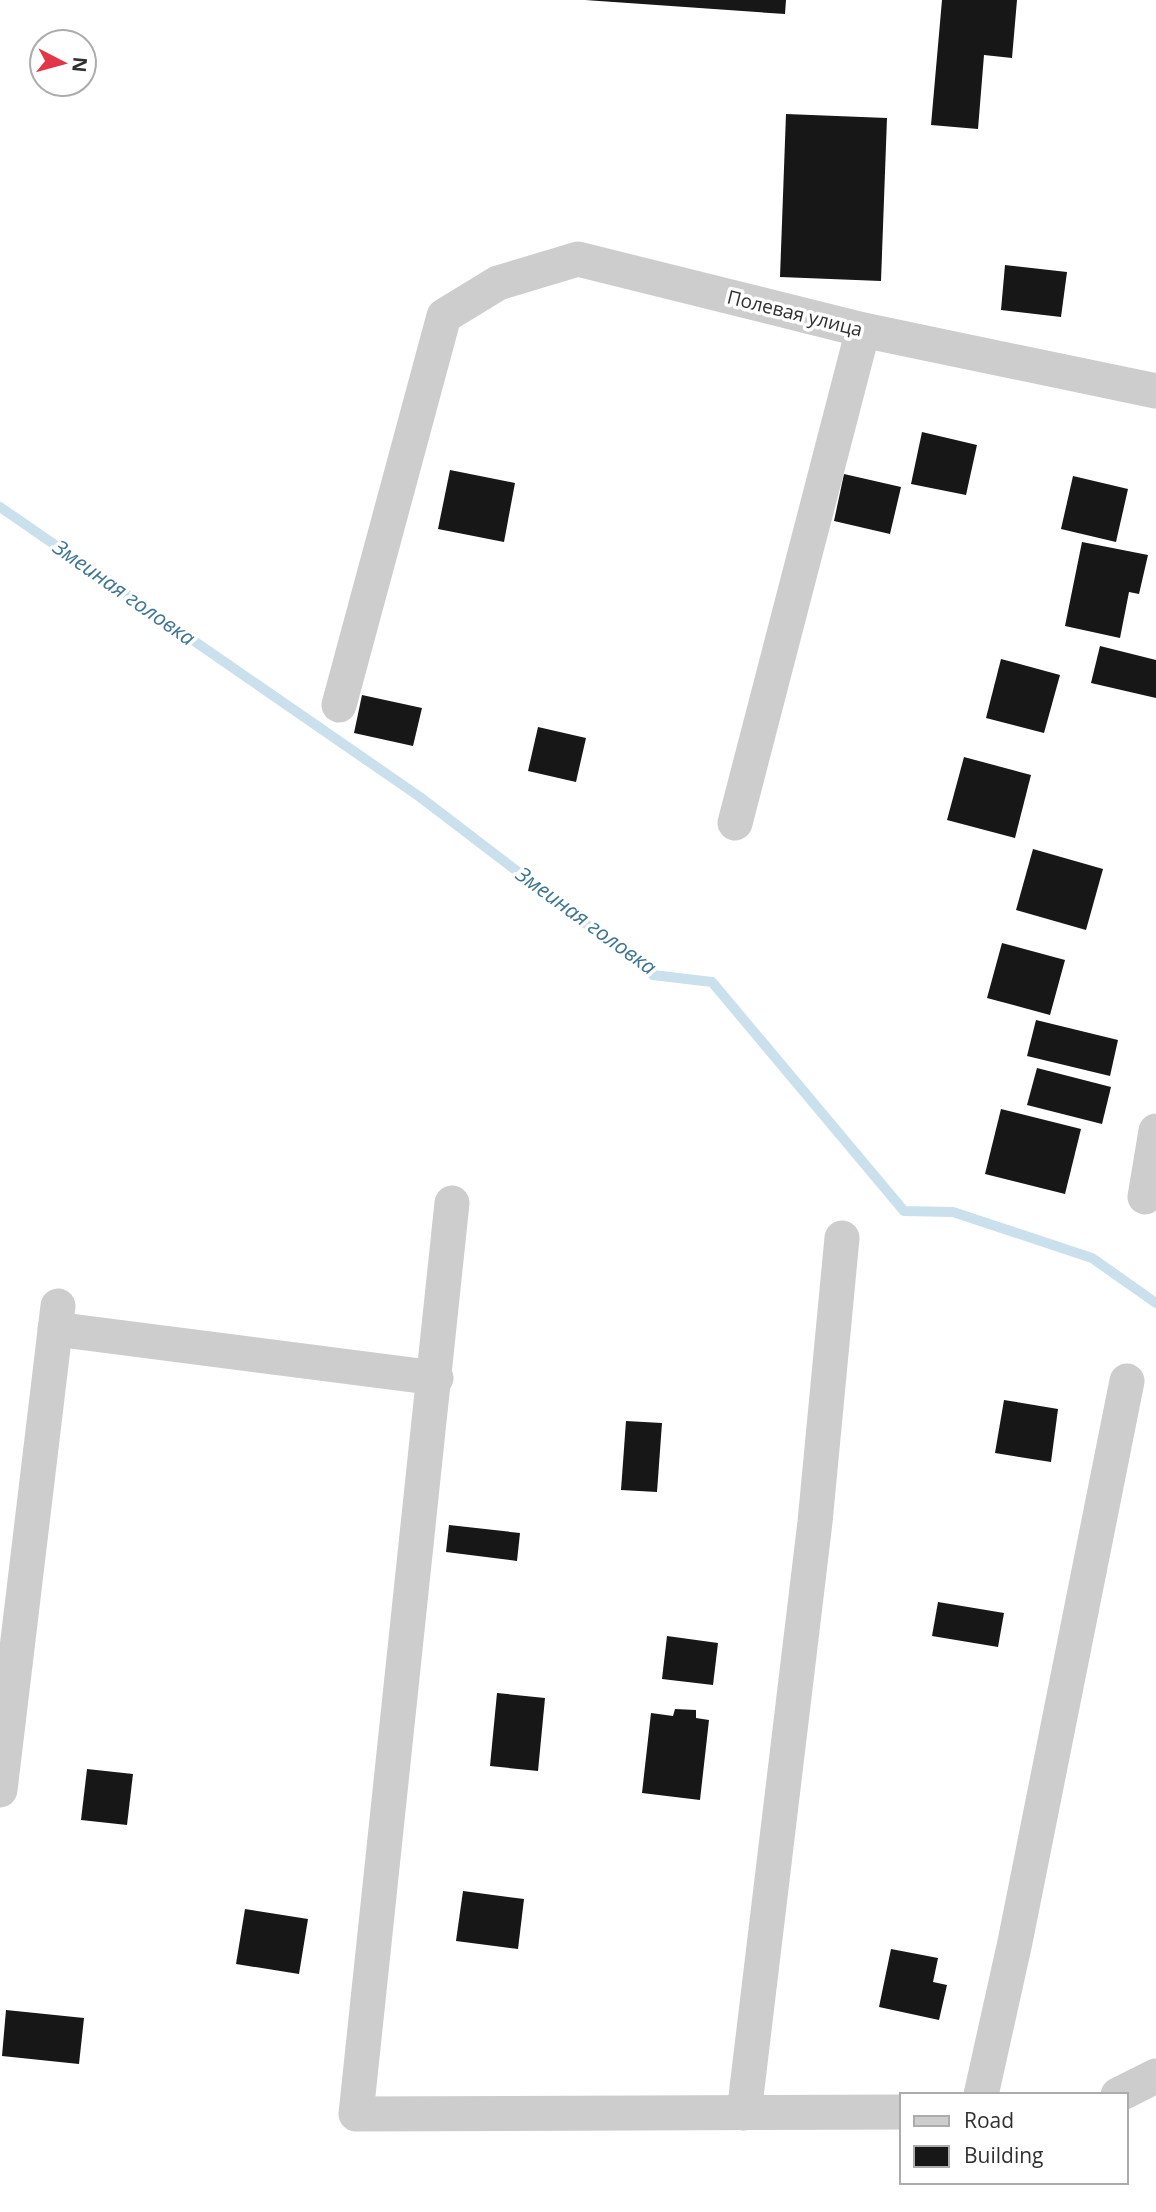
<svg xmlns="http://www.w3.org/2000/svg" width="1156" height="2212" viewBox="0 0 1156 2212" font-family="'Open Sans',sans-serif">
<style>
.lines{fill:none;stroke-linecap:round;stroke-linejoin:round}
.stream{stroke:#cae0ec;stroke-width:10}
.building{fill:#171717}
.minor{stroke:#cdcdcd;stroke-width:35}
.labels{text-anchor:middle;stroke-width:7;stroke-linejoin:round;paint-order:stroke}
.street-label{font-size:19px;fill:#303030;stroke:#fff}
.water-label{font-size:21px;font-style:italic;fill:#3d7492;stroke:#fff}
</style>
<rect width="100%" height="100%" fill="#fff"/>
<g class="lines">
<path class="stream" d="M0,507L420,797L653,975L712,982L904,1211L953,1212L1092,1258L1156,1303"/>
</g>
<g class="building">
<path d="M585,0H786L785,14Z"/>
<path d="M942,0H1017L1012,58L984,55L978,129L931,125Z"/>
<path d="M786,114L887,118L881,281L780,277Z"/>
<path d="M1005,265L1067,272L1061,317L1001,310Z"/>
<path d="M922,432L977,445L966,495L911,484Z"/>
<path d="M450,470L515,483L504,542L438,529Z"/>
<path d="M844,474L901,487L890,534L834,521Z"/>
<path d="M1073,476L1128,489L1116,542L1061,529Z"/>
<path d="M1082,542L1148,555L1139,594L1129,592L1120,638L1065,626Z"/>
<path d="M1100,646L1156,660V698L1091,683Z"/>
<path d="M1001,659L1060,675L1044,733L986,718Z"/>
<path d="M362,695L422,708L413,746L354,733Z"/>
<path d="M538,727L586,738L576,782L528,771Z"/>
<path d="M964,757L1031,775L1015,838L947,820Z"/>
<path d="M1033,849L1103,869L1086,930L1016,910Z"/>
<path d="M1002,943L1065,960L1050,1015L987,998Z"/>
<path d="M1036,1020L1118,1040L1110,1076L1027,1056Z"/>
<path d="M1037,1068L1111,1087L1102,1124L1027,1105Z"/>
<path d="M1001,1109L1081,1129L1065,1194L985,1174Z"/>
<path d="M1004,1400L1058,1409L1051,1462L995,1453Z"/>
<path d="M626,1421L662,1423L657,1492L621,1490Z"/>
<path d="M449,1525L520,1533L517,1561L446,1552Z"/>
<path d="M938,1602L1004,1613L998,1647L932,1636Z"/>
<path d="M667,1636L718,1643L713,1685L662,1679Z"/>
<path d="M497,1693L545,1698L538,1771L490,1766Z"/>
<path d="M675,1709L696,1710V1718L709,1720L700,1800L642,1793L651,1713L673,1716Z"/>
<path d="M87,1769L133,1774L127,1825L81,1820Z"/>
<path d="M463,1891L524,1899L518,1949L456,1941Z"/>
<path d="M245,1909L308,1919L299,1974L236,1964Z"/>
<path d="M891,1949L938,1958L933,1982L947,1985L939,2020L879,2007Z"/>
<path d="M6,2010L84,2018L79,2064L2,2056Z"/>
</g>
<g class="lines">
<g class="minor">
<path d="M339,705L444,316L498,283L578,259L863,330L1156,391"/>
<path d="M735,823L863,330"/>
<path d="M1145,1197L1156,1131"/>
<path d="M452,1203L356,2114L902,2112"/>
<path d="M55,1329L436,1378"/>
<path d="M0,1790L58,1306"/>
<path d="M981,2095L1015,1942L1127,1381"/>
<path d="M1118,2095L1156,2076"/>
<path d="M744,2113L815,1522L842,1238"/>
</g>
</g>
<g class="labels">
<g class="street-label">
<text transform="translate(795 313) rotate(14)" y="7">Полевая улица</text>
</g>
<g class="water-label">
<text transform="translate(124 593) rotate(35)" y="7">Змеиная головка</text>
<text transform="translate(586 921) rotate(36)" y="7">Змеиная головка</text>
</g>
</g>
<rect x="900" y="2093" width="228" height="91" fill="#ffffff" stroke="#acacac" stroke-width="2"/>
<rect x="914" y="2116" width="35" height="10" fill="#cdcdcd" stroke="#acacac" stroke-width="2"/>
<text x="964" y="2128" font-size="21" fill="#303030">Road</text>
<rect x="914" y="2146" width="35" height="21" fill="#171717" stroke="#acacac" stroke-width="2"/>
<text x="964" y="2163" font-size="21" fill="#303030">Building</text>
<g transform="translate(63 63) rotate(96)"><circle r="33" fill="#ffffff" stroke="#acacac" stroke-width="2"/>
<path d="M0-5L12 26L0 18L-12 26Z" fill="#e43447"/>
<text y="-10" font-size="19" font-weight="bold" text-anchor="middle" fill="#303030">N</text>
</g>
</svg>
